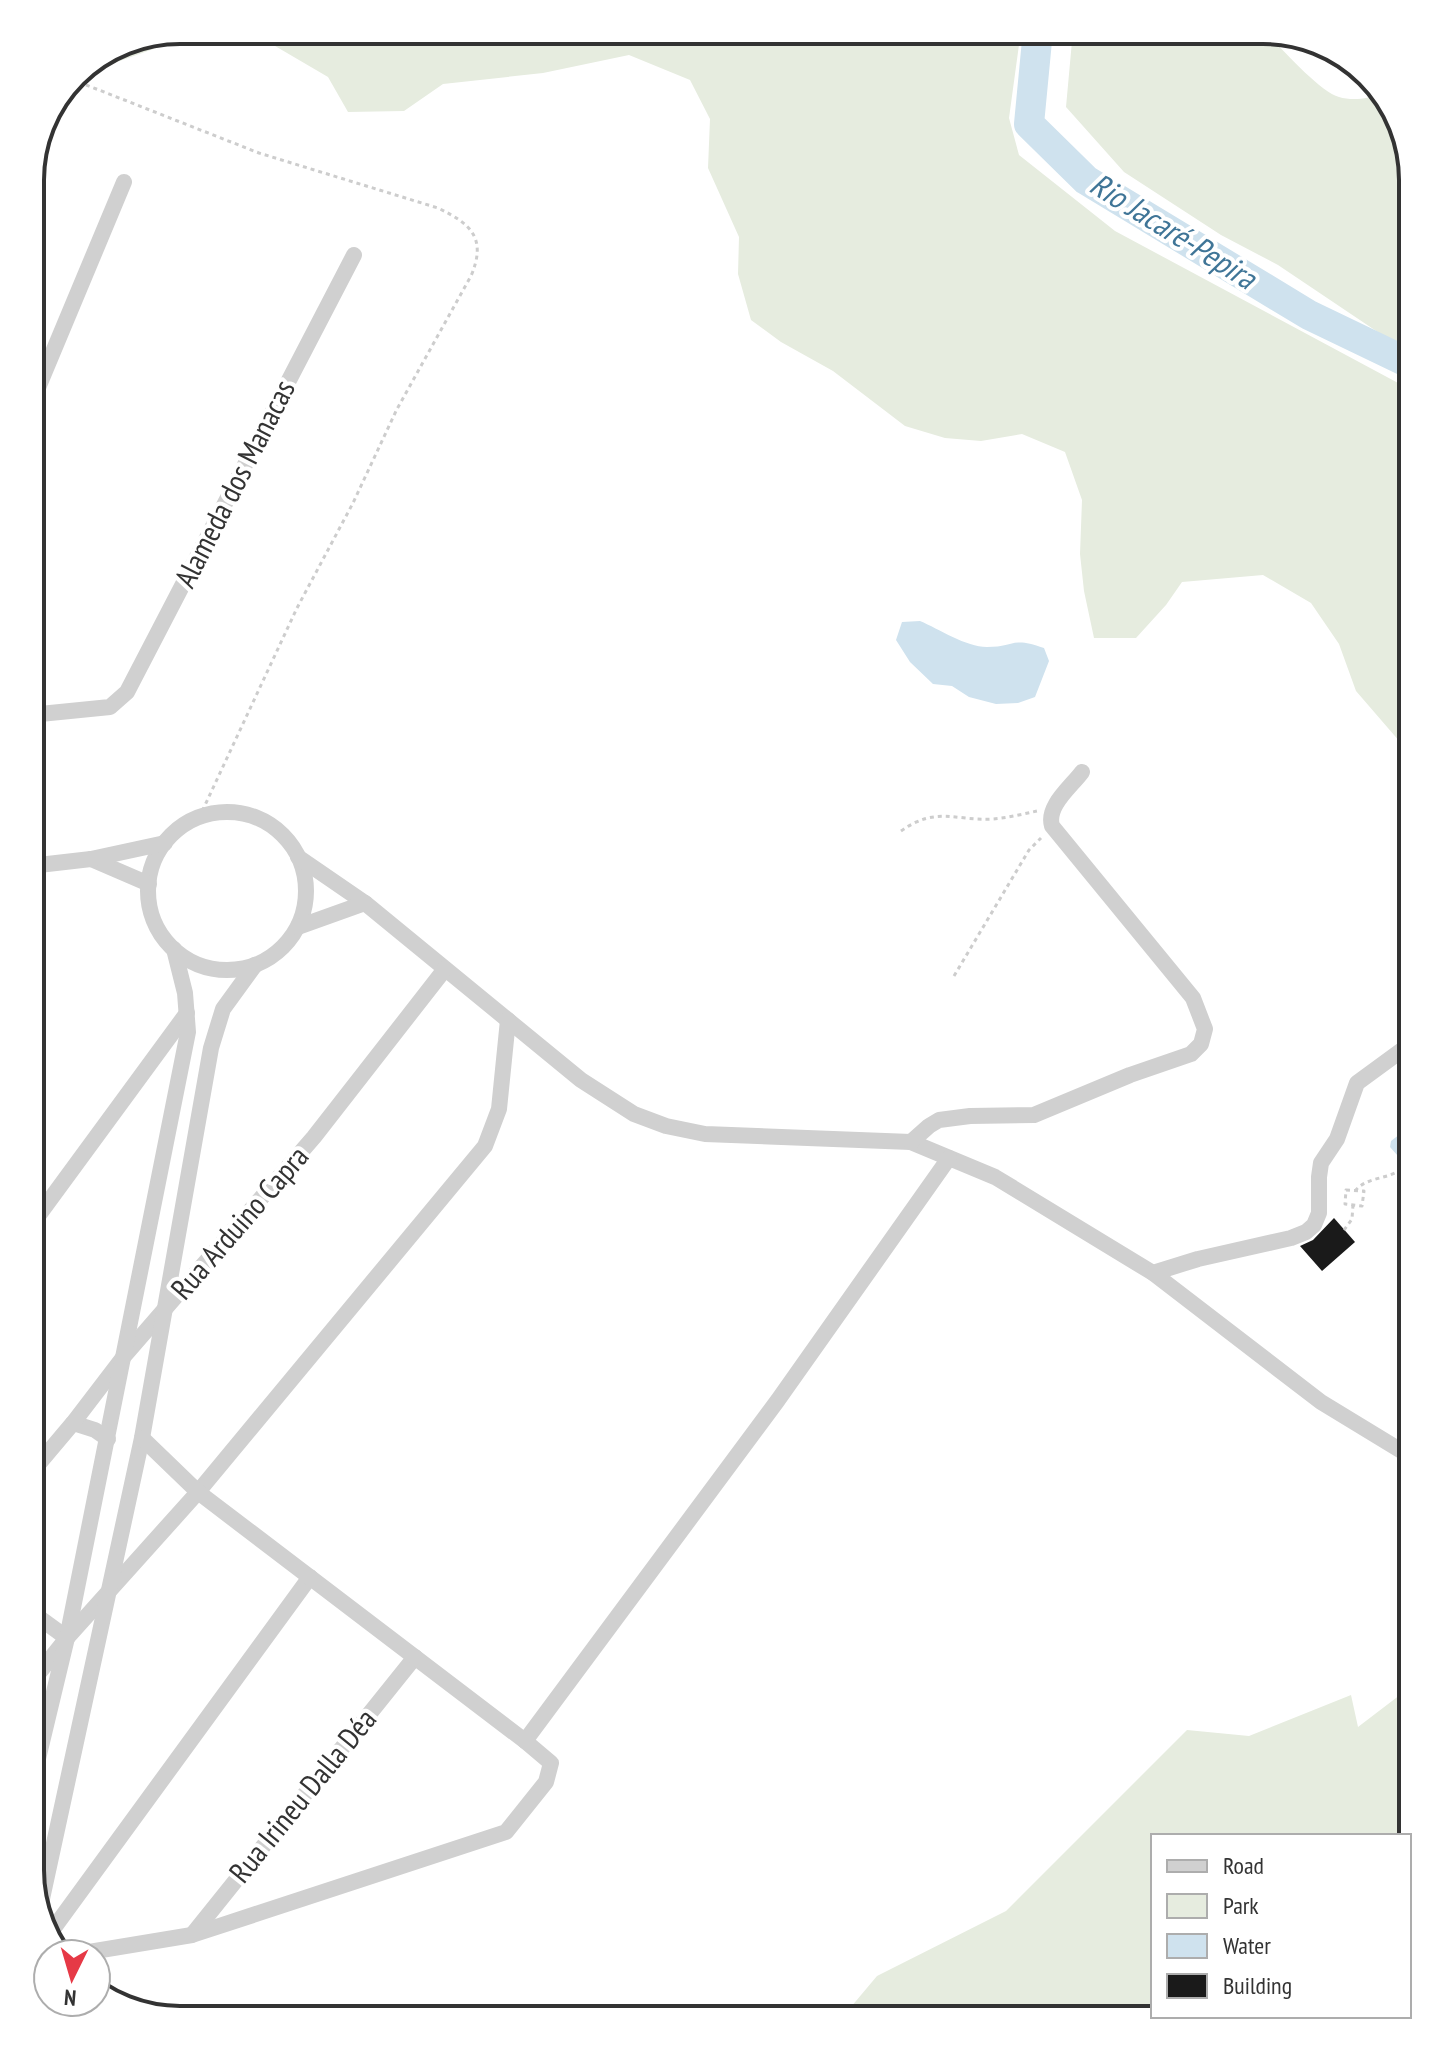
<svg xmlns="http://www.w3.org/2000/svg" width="1443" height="2050" viewBox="0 0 1443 2050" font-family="'PT Sans Narrow',sans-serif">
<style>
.green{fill:#e6ecdf}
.water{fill:#cfe2ee}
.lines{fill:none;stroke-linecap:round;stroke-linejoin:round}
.river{stroke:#cfe2ee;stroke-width:30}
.building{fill:#1a1a1a}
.path{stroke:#cdcdcd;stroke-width:3;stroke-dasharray:4 4;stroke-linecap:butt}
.minor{stroke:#d0d0d0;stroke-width:16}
.labels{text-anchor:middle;stroke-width:8;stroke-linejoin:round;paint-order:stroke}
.street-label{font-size:30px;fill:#333;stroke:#fff}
.water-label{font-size:32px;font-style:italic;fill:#3f7597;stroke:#fff}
.rim{fill:none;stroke:#333;stroke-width:4}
</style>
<rect width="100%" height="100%" fill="#fff"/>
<g class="green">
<path d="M180,30H858L869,38L881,30H1021L1009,118L1019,155L1115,231L1413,391V757L1356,691L1339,644L1311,603L1263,575L1182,582L1166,605L1136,638H1094L1084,591L1080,554L1082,500L1065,452L1022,434L981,441L945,438L905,426L833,371L781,342L751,320L738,274L739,237L708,168L710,119L690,80L629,55L543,73L443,84L404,111L348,112L328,77L258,36L187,37L114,63L104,58Z"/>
<path d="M1073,30H1264C1279,46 1320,92 1339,97C1352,101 1369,99 1381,93L1393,104L1413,180V352L1403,349L1278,265L1221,235L1124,172L1066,107Z"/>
<path d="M1413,1685V1871L1409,1886V1836H1153V2016H1279L1264,2020H840L877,1976L1006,1911L1187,1730L1249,1736L1351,1695L1358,1727Z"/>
</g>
<g class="water">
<path d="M920,621C939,629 966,647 987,647C1015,647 1012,636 1044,648L1049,661L1035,697L1018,703L996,704L969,697L952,686L933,684L910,662L896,640L902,622Z"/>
<path d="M1413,1122V1173L1390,1147L1391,1141L1408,1128Z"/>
</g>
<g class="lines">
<path class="river" d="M1038,30L1029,124L1086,180L1309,315L1413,365"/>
</g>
<path class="building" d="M1334,1218L1355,1242L1322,1271L1300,1246L1313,1240Z"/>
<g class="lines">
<g class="path">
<path d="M71,79L259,153L438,208C471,224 487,238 471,276L397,409L353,503L297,608L199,818"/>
<path d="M901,831C936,806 955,821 993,819C1007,818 1023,814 1037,811"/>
<path d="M954,976L1029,850L1041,838"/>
<path d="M1346,1190L1364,1191L1362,1206L1345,1204Z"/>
<path d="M1355,1191C1367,1176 1389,1180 1403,1168"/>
<path d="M1344,1230L1352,1219L1353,1205"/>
</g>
<g class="minor">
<path d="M30,407L124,182"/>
<path d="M30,715L110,707L127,692L354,255"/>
<circle cx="227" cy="891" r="79"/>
<path d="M298,857L365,903L581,1080L634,1114L666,1126L705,1134L911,1142L995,1177L1153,1273L1321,1402L1413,1458"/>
<path d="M91,859L149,884"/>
<path d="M30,866L91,859L165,843"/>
<path d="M298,927L365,903"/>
<path d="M911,1142L929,1126L939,1120L970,1116L1034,1115L1130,1075L1191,1054L1201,1044L1205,1029L1193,998L1052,826C1046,806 1071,787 1082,772"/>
<path d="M30,1227L187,1013"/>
<path d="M1153,1273L1198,1259L1291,1238L1306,1232L1314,1225L1319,1213V1177L1321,1163L1337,1139L1357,1083L1413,1042"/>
<path d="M73,1423L95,1430L108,1439"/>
<path d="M30,1474L73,1423L125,1355L314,1137L445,969"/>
<path d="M30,1611L67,1638"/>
<path d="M30,1684L67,1638L198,1492L485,1146L499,1109L508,1020"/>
<path d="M525,1741L778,1400L949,1158"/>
<path d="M30,1792L67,1638L188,1032L185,993L174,949"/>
<path d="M40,1908L142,1438L211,1048L223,1009L255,965"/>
<path d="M192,1935L415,1657"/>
<path d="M48,1936L310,1577"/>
<path d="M77,1954L192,1935L506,1832L546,1782L551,1763L525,1741L198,1492L142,1438"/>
</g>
</g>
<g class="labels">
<g class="street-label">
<text transform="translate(235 484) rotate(-63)" y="10">Alameda dos Manacas</text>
<text transform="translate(240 1223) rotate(-49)" y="10">Rua Arduino Capra</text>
<text transform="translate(303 1796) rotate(-51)" y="10">Rua Irineu Dalla Déa</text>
</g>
<g class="water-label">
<text transform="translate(1173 231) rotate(32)" y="11">Rio Jacaré-Pepira</text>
</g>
</g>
<path d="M0 0H1443V2050H0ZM180 44H1263A136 136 0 0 1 1399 180V1870A136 136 0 0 1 1263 2006H180A136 136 0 0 1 44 1870V180A136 136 0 0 1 180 44Z" fill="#fff" fill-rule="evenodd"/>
<path class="rim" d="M180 44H1263A136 136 0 0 1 1399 180V1870A136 136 0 0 1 1263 2006H180A136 136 0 0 1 44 1870V180A136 136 0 0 1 180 44Z"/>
<rect x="1151" y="1834" width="260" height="184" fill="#ffffff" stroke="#adadad" stroke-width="2"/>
<rect x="1167" y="1860" width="40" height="12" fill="#d0d0d0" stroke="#adadad" stroke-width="2"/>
<text x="1223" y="1874" font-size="24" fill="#333333">Road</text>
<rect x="1167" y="1894" width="40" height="24" fill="#e6ecdf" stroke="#adadad" stroke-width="2"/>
<text x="1223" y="1914" font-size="24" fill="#333333">Park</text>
<rect x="1167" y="1934" width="40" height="24" fill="#cfe2ee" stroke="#adadad" stroke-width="2"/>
<text x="1223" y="1954" font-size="24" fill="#333333">Water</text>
<rect x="1167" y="1974" width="40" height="24" fill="#1a1a1a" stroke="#adadad" stroke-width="2"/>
<text x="1223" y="1994" font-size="24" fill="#333333">Building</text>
<g transform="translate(72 1978) rotate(185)"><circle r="38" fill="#ffffff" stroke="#adadad" stroke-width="2"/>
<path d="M0-6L14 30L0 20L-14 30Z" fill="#e63946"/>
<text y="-12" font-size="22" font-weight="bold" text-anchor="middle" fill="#333333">N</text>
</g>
</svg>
